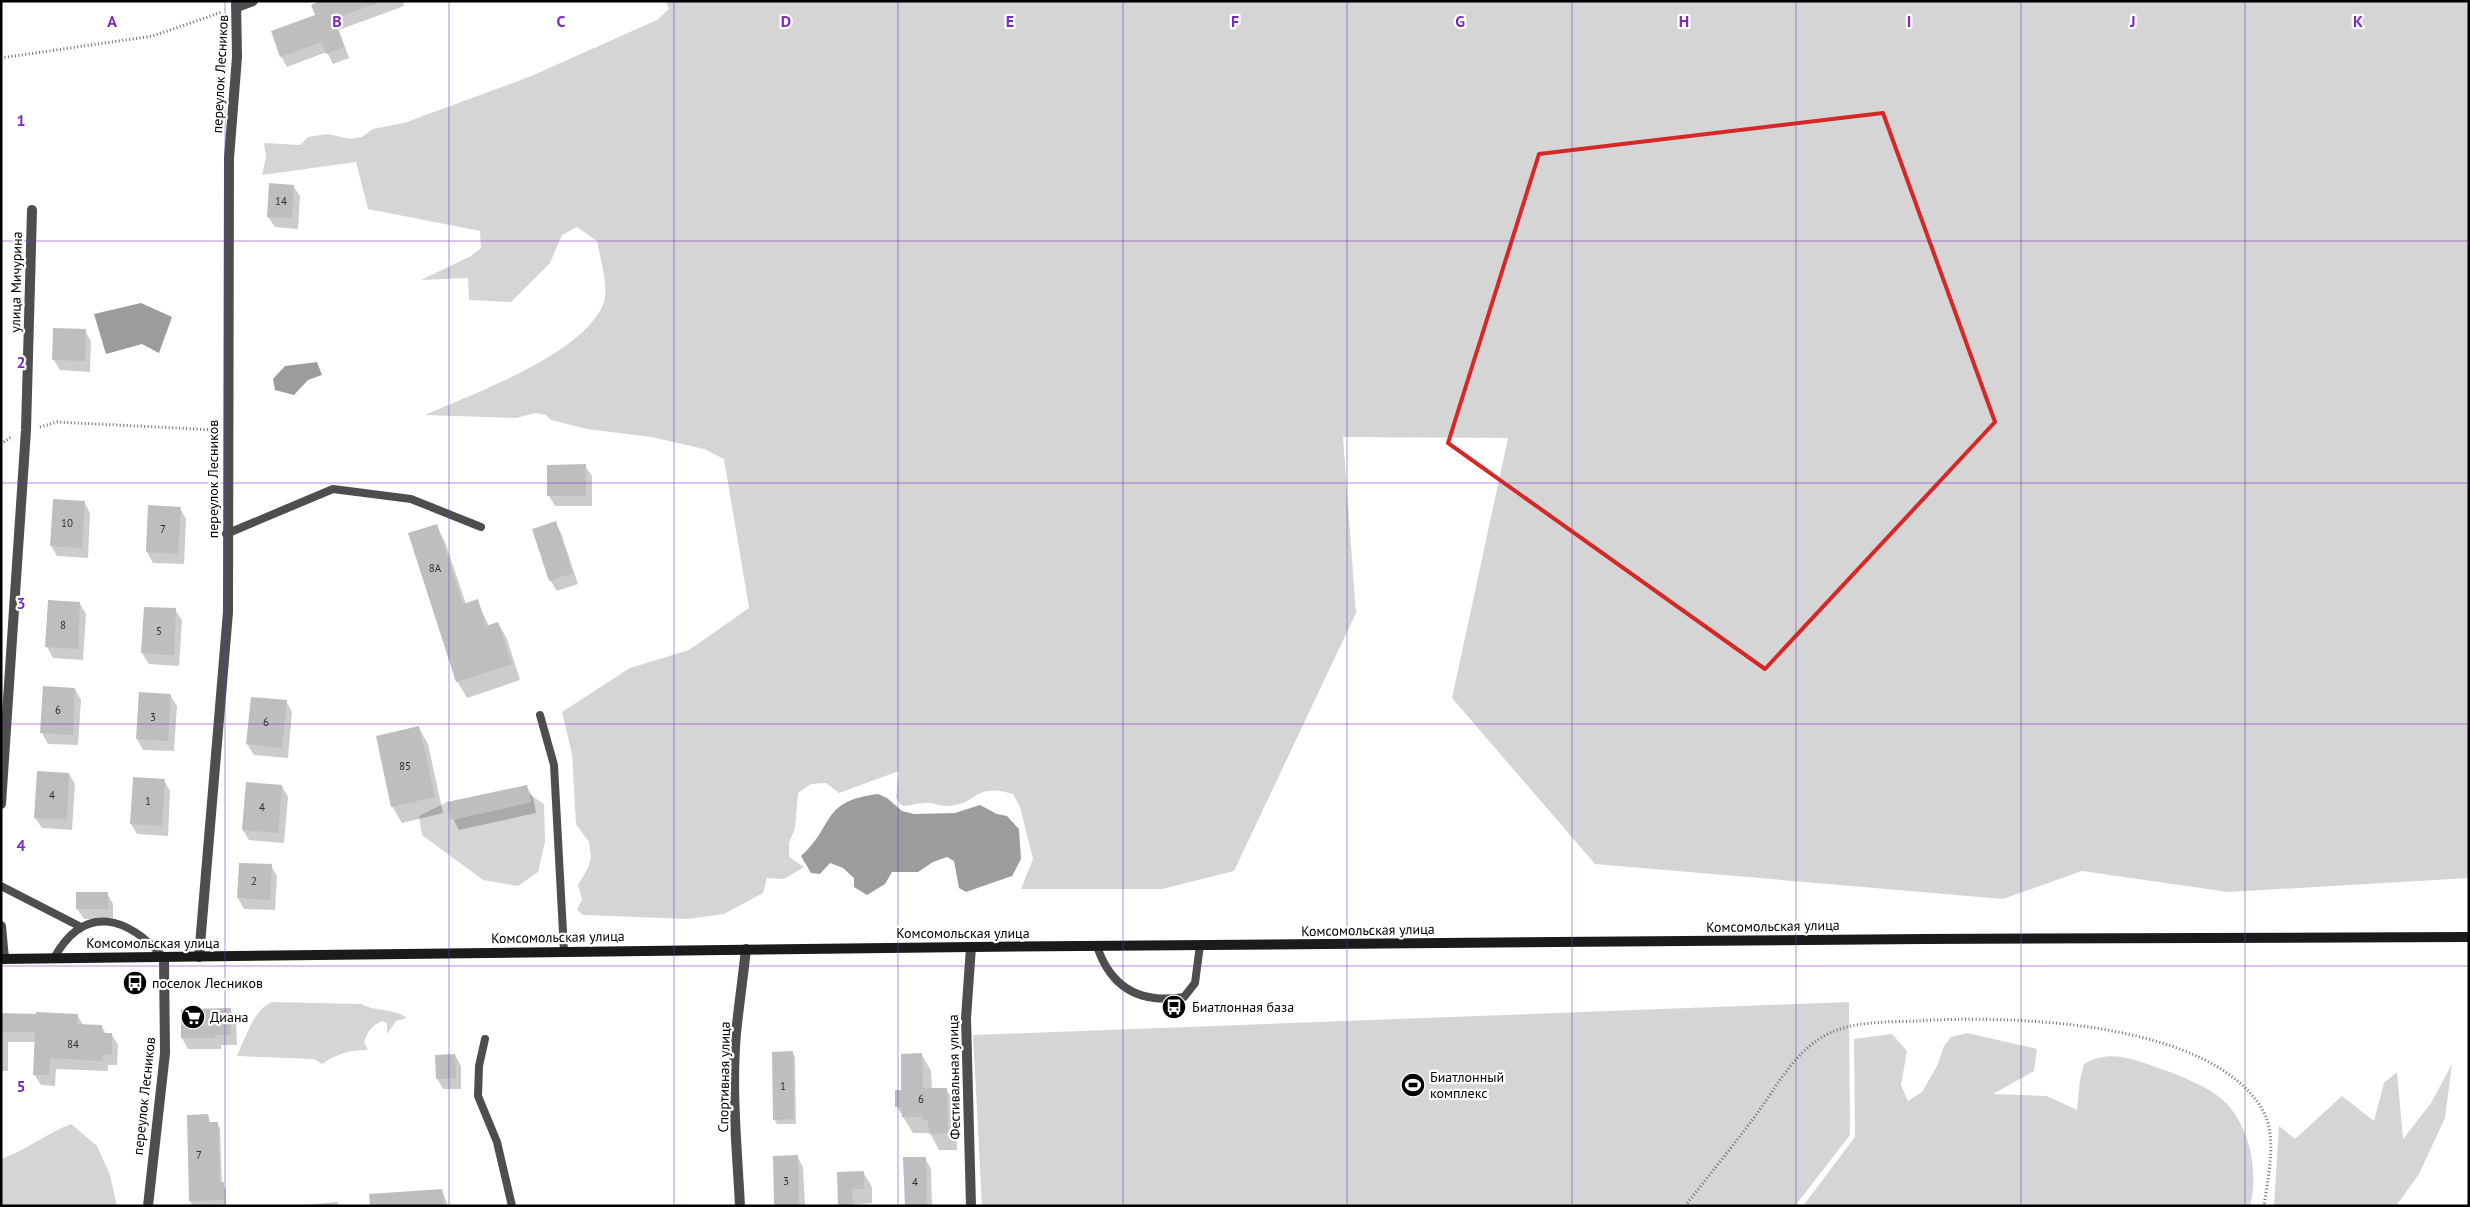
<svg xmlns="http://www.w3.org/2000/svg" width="2470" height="1207" viewBox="0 0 2470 1207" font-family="'PT Sans',sans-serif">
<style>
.green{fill:#d5d5d5}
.water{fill:#9c9c9c}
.shadow{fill:#0003}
.building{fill:#bebebe}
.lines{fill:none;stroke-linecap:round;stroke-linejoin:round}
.path{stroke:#707070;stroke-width:3;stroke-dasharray:1 2.5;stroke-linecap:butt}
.service{stroke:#4e4e4e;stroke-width:8}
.minor{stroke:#4e4e4e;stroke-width:10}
.secondary{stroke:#1b1b1b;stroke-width:10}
.marked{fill:none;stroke:#d62828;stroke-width:4;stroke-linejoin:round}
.grid{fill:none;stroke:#7b2cbf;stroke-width:1;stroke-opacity:0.55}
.labels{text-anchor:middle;stroke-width:4.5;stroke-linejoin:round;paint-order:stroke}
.number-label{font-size:11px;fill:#303030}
.street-label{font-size:14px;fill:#000;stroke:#fff}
.poi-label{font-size:14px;fill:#000;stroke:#fff;text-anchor:start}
.grid-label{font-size:16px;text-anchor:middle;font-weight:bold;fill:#7b2cbf;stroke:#fff;stroke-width:4.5;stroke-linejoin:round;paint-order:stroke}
</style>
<rect width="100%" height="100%" fill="#fff"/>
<g class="green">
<path d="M666,1H2469V878L2228,892L2082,871L2003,899L1595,864L1452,698L1508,438L1343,437L1356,613L1234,871L1162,889H1021L1033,859L1020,807L1013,794C974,782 977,805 948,806C940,807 933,802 925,803C917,803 910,806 902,806L896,798L899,771L839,793L826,783L811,784L798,793L795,828L789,843V857L804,867L784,879L767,878L763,893L724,914L688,919L583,915L577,910L582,899L578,885L588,868L591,857L589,842L576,824L572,754L562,712L630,668L689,650L749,608L724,459L704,449L651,437L587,429L551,420L546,415L535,413L516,418L425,415C474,393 580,356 603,305C610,288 600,259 597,241L577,227L562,235L550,263L511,302L469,300L468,278L421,280L471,256L481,248L480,231L368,209L356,162L262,175L266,157L264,143L300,145L308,137L328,134L350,139L362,137L373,129L404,123L529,77L657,20L669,9Z"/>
<path d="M529,794L544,804L545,842L538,872L518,886L483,880L422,835L419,816L447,802L452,820L531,802Z"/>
<path d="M272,1002L361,1004C377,1012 394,1008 407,1018L396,1021L387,1034V1023L382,1021C371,1026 368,1031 364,1042L368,1050C350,1050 338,1053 322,1064L314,1059L237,1056C245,1039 254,1009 272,1002Z"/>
<path d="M1849,1002L1850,1135L1795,1206H982L973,1035Z"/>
<path d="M1967,1033L2037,1049L2034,1071L1993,1094L2047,1096L2077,1110L2080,1080L2084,1064C2108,1050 2129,1058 2153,1066C2175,1074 2208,1085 2225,1102C2250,1127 2259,1172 2250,1206H1803L1855,1137L1854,1039L1892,1034L1907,1051L1901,1085L1908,1101L1922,1092L1937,1066L1944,1046L1951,1037Z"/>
<path d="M2452,1064L2445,1118L2419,1174L2396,1206H2274L2279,1126L2295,1139L2342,1096L2374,1121L2384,1083L2397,1072L2403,1139L2431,1103Z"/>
<path d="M71,1124L97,1146L110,1175L117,1206H1V1159C27,1150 47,1133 71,1124Z"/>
</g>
<g class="water">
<path d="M141,303L172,317L159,353L142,344L106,354L94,314Z"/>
<path d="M317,362L322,375L308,380L294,395L275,390L273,379L285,366Z"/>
<path d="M878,794L887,798L902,811L914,814L955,813L980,805L997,814L1007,816L1019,829L1021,859L1012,876L966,892L959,888L954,861L947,857L933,862L918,872H892L885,884L867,895L854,887V878L843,868L830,863L820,874L811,873L801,856C835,826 820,801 878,794Z"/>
</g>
<g class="shadow">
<path d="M324,1H403L404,6L339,30L349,58L333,64L327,52L287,67L281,56L316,16Z"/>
<path d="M293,186L300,196L298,229L275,227L268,217Z"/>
<path d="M85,331L91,341L90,372L60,370L54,360Z"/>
<path d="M585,466L592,476V506H555L549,496Z"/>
<path d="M84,502L90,513L88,558L57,556L51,546Z"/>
<path d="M180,508L186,519L184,564L153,563L147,552Z"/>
<path d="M555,522L561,533L578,584L557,591L550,580Z"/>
<path d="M436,525L445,542L466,604L477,601L489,626L498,623L507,639L520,680L467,698L457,681Z"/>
<path d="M80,604L86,614L83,660L53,658L47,647Z"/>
<path d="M145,608L175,610L182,620L179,666L149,664L142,653Z"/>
<path d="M75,689L81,700L78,745L48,744L42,733Z"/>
<path d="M170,695L177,706L174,751L143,750L137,739Z"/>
<path d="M286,701L292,712L288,758L254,755L247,744Z"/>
<path d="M419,728L428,744L443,813L402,823L392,806Z"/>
<path d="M69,774L75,784L72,830L42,828L35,818Z"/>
<path d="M164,780L170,791L168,836L137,834L131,824Z"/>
<path d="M282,786L288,797L284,843L249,840L243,830Z"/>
<path d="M526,786L533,797L536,813L459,830L453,819Z"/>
<path d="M271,866L277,876L275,910L244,909L238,898Z"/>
<path d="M107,893L113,904V919H84L77,909Z"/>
<path d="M182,1010H230L236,1020L237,1045H221V1049H188L182,1038Z"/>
<path d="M1,1015H77L84,1026L102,1027L106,1034L112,1035L118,1045L117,1065H108V1071L56,1069L55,1086L41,1085L34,1074L36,1042H8V1071H1Z"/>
<path d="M792,1052L795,1057L796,1124H777L774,1119Z"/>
<path d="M455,1055L461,1066V1089H443L437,1078Z"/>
<path d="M922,1055L931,1071L932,1089H946L956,1105L957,1150H939L930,1133H913L897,1107L896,1092L903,1091Z"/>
<path d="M208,1115L210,1123H217L220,1128L222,1184L226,1189V1205L193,1206L190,1201Z"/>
<path d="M797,1156L803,1167L805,1206H775Z"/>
<path d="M925,1158L931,1169L932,1206H906Z"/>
<path d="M863,1172L872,1187V1203L839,1206Z"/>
<path d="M442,1190L448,1206H391Z"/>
<path d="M337,1202L339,1206H294Z"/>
</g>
<g class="building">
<path d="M320,1H378V3L333,19L344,47L326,54L322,42L280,57L271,31L315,15L311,5Z"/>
<path d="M269,183L294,185L292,218L267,217Z"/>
<path d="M53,328L86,329L85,361L52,360Z"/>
<path d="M586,464V496H547V465Z"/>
<path d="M53,499L85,501L82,548L50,546Z"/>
<path d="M148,505L181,507L178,554L146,552Z"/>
<path d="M556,521L573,573L549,581L532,529Z"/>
<path d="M437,524L463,604L478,599L486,626L498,622L512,664L456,682L408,533Z"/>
<path d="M48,600L80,602L78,649L45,647Z"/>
<path d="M144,607L176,608L174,655L141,653Z"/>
<path d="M43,686L75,688L73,735L40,733Z"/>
<path d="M139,692L171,694L168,741L136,739Z"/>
<path d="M251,697L287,700L282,748L246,744Z"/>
<path d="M419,726L435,797L391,807L376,736Z"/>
<path d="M37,771L69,773L67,819L34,818Z"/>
<path d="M133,777L165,779L162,826L130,824Z"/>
<path d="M246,782L282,785L278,833L242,830Z"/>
<path d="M527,785L531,802L451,820L447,802Z"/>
<path d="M239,863L272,864L270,900L237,898Z"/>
<rect x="76" y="892" width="32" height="17"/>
<path d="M231,1008V1035H215V1038H181V1009Z"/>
<path d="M36,1012L78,1014L77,1024L102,1025V1033H112V1055L103,1054L102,1061L50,1058L49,1075H33L35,1032H1V1013L36,1014Z"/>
<path d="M793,1051L794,1119L773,1120L772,1052Z"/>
<path d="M922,1053L923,1088H947L948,1133L929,1134L928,1120H923V1117H902V1107H895V1090H901V1054Z"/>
<path d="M455,1054L456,1078L436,1079L435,1055Z"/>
<path d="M208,1114L209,1122H218L220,1182H224V1200L189,1201L187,1115Z"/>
<path d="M798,1155L799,1206H774L773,1156Z"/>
<path d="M903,1157H926L927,1206H905Z"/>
<path d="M864,1171V1189H852L853,1206H838L837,1172Z"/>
<path d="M442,1189L444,1206H370L369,1194Z"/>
</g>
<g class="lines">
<g class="path">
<path d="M1,58L153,36L222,12"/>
<path d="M40,427L57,422L216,430"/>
<path d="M1,444L11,437"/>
<path d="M1685,1206C1708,1177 1731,1148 1753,1119C1775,1090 1792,1054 1824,1036C1850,1021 1887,1022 1917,1021C2008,1015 2209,1020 2262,1109C2278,1135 2268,1177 2264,1206"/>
</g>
<g class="service">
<path d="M226,534L333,489L411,499L481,527"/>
<path d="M540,715L554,765L564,951"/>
<path d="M1,886L79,926"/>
<path d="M1097,946C1111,989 1141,1004 1184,997L1195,983L1200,945"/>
<path d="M54,958C85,902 128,917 164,958"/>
<path d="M485,1039L479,1066L478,1096L497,1142L512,1206"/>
</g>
<g class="minor">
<path d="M237,7L253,1"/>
<path d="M1,804L26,430L32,210"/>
<path d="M1,926L4,959"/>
<path d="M971,947L966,1018L971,1206"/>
<path d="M199,957L228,612L229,158L237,57L236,1"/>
<path d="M148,1206L165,1053L164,958"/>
<path d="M740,1206C737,1148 731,1090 736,1033C739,1005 743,977 746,949"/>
</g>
<path class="secondary" d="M1,959L971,947L1924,939L2469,937"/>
</g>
<path class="marked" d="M1883,113L1995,422L1765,669L1448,443L1539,154Z"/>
<path class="grid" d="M225,1V1206M449,1V1206M674,1V1206M898,1V1206M1123,1V1206M1347,1V1206M1572,1V1206M1796,1V1206M2021,1V1206M2245,1V1206M1,241H2469M1,483H2469M1,724H2469M1,966H2469"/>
<defs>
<g id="bus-disc" transform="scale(1.25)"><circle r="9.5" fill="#000" stroke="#fff"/><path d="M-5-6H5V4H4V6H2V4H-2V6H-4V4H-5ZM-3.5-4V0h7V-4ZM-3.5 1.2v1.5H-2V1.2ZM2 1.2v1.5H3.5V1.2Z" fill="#fff"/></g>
<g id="supermarket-disc" transform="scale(1.25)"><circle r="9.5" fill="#000" stroke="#fff"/><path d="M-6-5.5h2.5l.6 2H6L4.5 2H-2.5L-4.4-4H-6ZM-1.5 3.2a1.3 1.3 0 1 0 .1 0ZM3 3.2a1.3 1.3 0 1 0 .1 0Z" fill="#fff"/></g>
<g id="stadium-disc" transform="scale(1.25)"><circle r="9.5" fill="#000" stroke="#fff"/><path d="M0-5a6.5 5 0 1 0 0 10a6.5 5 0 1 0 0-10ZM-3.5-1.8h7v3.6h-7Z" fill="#fff"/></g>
</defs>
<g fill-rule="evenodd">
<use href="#bus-disc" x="135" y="983"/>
<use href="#bus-disc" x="1174" y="1007"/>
<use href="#supermarket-disc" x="193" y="1017"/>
<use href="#stadium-disc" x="1413" y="1085"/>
</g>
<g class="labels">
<g class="number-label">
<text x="281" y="205">14</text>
<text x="67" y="527">10</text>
<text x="163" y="533">7</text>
<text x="435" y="572">8А</text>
<text x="63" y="629">8</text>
<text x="159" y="635">5</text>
<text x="58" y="714">6</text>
<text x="153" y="721">3</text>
<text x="266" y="726">6</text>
<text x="405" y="770">85</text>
<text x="52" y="799">4</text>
<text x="148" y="805">1</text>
<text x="262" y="811">4</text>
<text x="254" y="885">2</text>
<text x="73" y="1048">84</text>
<text x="783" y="1090">1</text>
<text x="921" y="1103">6</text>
<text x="199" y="1159">7</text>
<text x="786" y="1185">3</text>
<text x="915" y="1186">4</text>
</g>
<g class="street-label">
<text transform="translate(220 74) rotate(-87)" y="5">переулок Лесников</text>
<text transform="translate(16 282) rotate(-89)" y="5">улица Мичурина</text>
<text transform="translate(213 479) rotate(-90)" y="5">переулок Лесников</text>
<text transform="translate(1773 926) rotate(-1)" y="5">Комсомольская улица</text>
<text transform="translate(1368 930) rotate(-1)" y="5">Комсомольская улица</text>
<text x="963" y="938">Комсомольская улица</text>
<text transform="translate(558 937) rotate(-1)" y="5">Комсомольская улица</text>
<text x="153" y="948">Комсомольская улица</text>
<text transform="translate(724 1077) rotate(-89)" y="5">Спортивная улица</text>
<text transform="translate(954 1077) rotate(-91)" y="5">Фестивальная улица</text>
<text transform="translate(144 1096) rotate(-84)" y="5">переулок Лесников</text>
</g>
<g class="poi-label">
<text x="152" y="988">поселок Лесников</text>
<text x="1192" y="1012">Биатлонная база</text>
<text x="210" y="1022">Диана</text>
<text x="1430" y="1082">Биатлонный<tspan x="1430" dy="16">комплекс</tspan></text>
</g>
</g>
<g class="grid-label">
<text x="112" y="27">A</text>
<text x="337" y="27">B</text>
<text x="561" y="27">C</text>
<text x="786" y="27">D</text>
<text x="1010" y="27">E</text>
<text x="1235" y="27">F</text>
<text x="1460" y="27">G</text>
<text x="1684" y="27">H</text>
<text x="1909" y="27">I</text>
<text x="2133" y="27">J</text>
<text x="2358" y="27">K</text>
<text x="21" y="126">1</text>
<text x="21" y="368">2</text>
<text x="21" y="609">3</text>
<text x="21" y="851">4</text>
<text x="21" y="1092">5</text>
</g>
<rect width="2470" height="1207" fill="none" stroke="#000000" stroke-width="5"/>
</svg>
